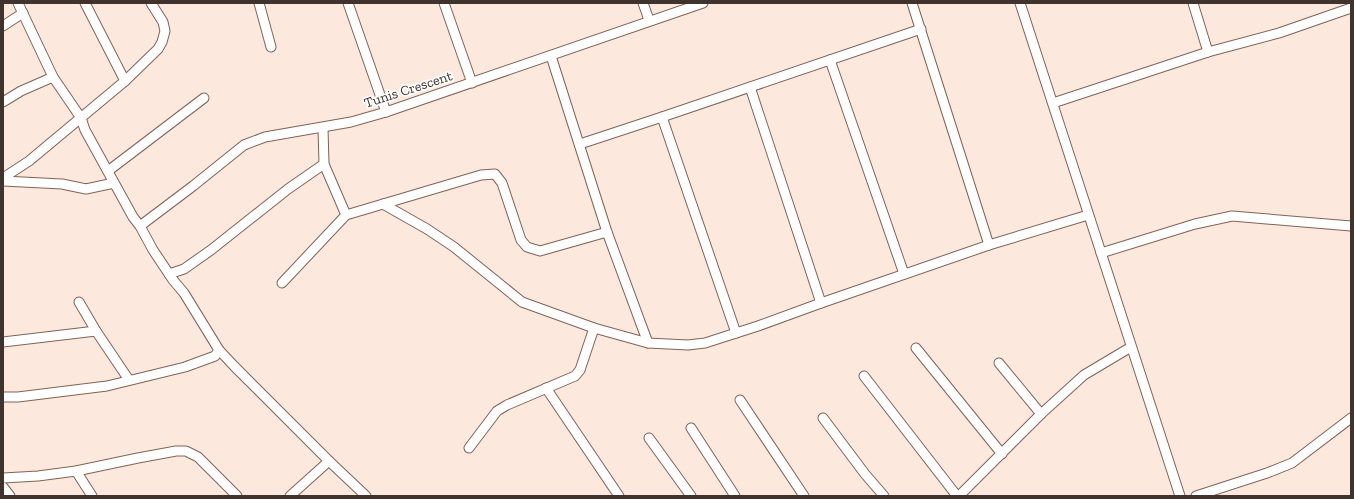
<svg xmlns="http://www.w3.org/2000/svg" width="1354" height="499" viewBox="0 0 1354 499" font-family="'Zilla Slab',serif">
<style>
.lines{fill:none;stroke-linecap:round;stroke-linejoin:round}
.minor-casing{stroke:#816355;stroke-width:11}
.minor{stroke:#fff;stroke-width:9}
.labels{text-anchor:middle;stroke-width:3.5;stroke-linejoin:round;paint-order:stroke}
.street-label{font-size:14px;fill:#40322c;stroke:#fff}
</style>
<rect width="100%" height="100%" fill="#fde8de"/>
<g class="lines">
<g class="minor-casing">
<g id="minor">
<path d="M18,3L53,77L81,118L85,130L133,217L140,226L153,250L173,280L184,293L219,350L234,366L329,461L366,496"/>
<path d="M85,3L125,81"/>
<path d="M259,3L271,47"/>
<path d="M348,3L386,112"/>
<path d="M444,3L472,83"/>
<path d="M643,3L649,20"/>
<path d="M912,3L989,245"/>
<path d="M1020,3L1180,496"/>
<path d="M1193,3L1208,52"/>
<path d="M3,26L23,13"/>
<path d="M551,56L607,232L648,343"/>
<path d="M830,60L904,274"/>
<path d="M750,87L821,303"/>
<path d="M3,102L21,91L53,77"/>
<path d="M1053,103L1208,52L1279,33L1351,8"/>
<path d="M662,117L736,333"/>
<path d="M323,128L324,164L346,215"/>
<path d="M580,144L662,117L921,29"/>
<path d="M108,171L204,98"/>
<path d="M3,178L29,161L125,81L158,49L162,42L165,31L163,22L151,3"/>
<path d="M3,181L62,184L86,189L114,183"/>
<path d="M383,204L427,229L454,247L522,302L594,328L648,343L688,345L705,343L758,326L821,303L989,245L1088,215"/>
<path d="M140,226L193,186L244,145L265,137L351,122L386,112L703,3"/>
<path d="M1101,253L1195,224L1232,216L1351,226"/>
<path d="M169,274L184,269L211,250L288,189L324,164"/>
<path d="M282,283L346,215L481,175L495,174L502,183L521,240L527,247L540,251L607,232"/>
<path d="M79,302L96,331L129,380"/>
<path d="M3,342L96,331"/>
<path d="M916,348L1002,454"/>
<path d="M999,363L1041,414"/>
<path d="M864,376L957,496"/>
<path d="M546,388L619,496"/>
<path d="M3,397H18L107,386L185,367L215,356L219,350"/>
<path d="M740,400L804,496"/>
<path d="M823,418L865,474L884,496"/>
<path d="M691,428L735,496"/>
<path d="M649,438L691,496"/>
<path d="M469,448L497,411L507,405L575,376L580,370L594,328"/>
<path d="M76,471L92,496"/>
<path d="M3,478L38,476L76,471L138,458L176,451H186L198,457L237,496"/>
<path d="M3,487L10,496"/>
<path d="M290,496L329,461"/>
<path d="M959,496L1041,414L1084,375L1131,347"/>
<path d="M1196,496L1267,473L1292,463L1351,418"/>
</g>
</g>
<use href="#minor" class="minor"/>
</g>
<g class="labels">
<g class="street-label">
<text transform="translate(408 89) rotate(-18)" y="5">Tunis Crescent</text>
</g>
</g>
<rect width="1354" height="499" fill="none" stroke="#40322c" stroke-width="8"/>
</svg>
